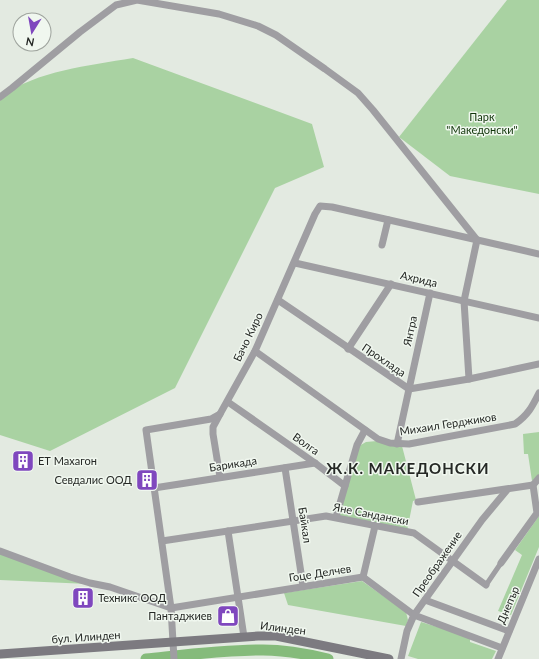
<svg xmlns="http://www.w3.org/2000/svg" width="539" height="659" viewBox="0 0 539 659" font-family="Lato,sans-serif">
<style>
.green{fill:#a9d2a2}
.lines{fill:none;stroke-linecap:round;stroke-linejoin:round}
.river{stroke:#85bb7b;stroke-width:11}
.pedestrian{stroke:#9f9ea2;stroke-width:5}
.minor{stroke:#9f9ea2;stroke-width:7}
.secondary{stroke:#7c7a80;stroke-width:9}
.labels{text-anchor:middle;stroke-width:3;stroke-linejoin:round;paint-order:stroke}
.park-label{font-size:11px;fill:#103509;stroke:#f0f7ef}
.street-label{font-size:11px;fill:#252825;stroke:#f0f7ef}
.poi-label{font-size:11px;fill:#252825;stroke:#f0f7ef;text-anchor:start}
.district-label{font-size:15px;font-weight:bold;letter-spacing:1px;fill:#252825;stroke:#f0f7ef}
</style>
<rect width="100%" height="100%" fill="#e3eae1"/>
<g class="green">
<path d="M507,0H539V194L450,176L399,137Z"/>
<path d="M133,58L312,124L324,167L275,188L175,388L50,451L0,435V97C39,70 87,66 133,58Z"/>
<path d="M539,432V475L532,481L528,454H524L523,434Z"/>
<path d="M377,441L402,446L416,500L413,501L407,531L337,516L359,446L366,442Z"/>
<path d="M539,516V547L511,615L498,611L522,555L515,550Z"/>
<path d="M0,551L88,584L0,580Z"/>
<path d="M362,581L406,612L408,620L406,626L288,605L284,593Z"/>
<path d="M421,622L467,636L470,638V642L496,651L492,659H418L408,656Z"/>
</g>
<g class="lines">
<path class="river" d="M146,659C185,655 224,650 263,650C285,650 307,654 328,659"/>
<path class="pedestrian" d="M486,585L501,563"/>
<g class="minor">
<path d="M0,97L12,88L80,32L116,5L137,0L219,14L258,26L276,35L325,69L358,93L373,110L477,240L464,301L469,379"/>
<path d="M382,245L388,220"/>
<path d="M295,263L539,318"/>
<path d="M278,300L409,389L469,379L539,364"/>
<path d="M348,349L391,284"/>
<path d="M255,351L378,439L390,443L409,444L515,424C528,415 532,407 539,393"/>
<path d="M228,402L315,463L345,486L336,517"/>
<path d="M220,414L213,427V434L220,477"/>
<path d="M397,444L430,293"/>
<path d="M285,468L303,586"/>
<path d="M345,486L357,445L365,430"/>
<path d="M154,488L315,463"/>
<path d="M418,502L533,485L539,478"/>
<path d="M228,531L244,637"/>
<path d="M162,541L326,516L414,533L486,585"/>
<path d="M0,551L70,577L90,583L110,587L171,608L363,577L414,615L502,648"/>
<path d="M501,563L537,513L533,485"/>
<path d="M363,577L375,526"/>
<path d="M425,600L509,631"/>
<path d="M174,659L171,608L146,430L211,419L220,414L255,351L315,214L320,206L332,207L539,254"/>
<path d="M401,659L407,631L414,615L482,520L507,490"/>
<path d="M498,659L539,559"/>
</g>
<path class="secondary" d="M0,654L258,636H276L389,659"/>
</g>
<defs>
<g id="building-square" transform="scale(1.15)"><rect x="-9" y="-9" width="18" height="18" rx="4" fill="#7f47be" stroke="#f0f7ef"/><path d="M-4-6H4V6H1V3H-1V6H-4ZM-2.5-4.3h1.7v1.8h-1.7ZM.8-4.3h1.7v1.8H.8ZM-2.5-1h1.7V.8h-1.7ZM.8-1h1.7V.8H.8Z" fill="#fff"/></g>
<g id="shop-square" transform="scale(1.15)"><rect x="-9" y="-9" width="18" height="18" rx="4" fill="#7f47be" stroke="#f0f7ef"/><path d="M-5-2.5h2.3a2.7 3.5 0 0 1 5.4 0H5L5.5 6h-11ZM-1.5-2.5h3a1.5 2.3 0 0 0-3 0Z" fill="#fff"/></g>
</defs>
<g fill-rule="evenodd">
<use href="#building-square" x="23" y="461"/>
<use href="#building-square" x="147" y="480"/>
<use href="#building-square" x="83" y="598"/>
<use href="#shop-square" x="228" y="616"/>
</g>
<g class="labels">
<g class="park-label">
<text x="482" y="121">Парк<tspan x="482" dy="13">"Македонски"</tspan></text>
</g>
<g class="street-label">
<text transform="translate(419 279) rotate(13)" y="4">Ахрида</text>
<text transform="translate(410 331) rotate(-78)" y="4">Янтра</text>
<text transform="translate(248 337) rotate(-64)" y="4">Бачо Киро</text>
<text transform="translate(384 360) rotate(34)" y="4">Прохлада</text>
<text transform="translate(448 424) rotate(-9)" y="4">Михаил Герджиков</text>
<text transform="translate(306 444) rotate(35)" y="4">Волга</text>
<text transform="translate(233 464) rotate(-9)" y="4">Барикада</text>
<text transform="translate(371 514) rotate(11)" y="4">Яне Сандански</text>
<text transform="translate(305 525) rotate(81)" y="4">Байкал</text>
<text transform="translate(437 564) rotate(-55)" y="4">Преображение</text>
<text transform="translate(320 573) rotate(-9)" y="4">Гоце Делчев</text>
<text transform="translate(508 605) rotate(-67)" y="4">Днепър</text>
<text transform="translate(283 628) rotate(7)" y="4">Илинден</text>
<text transform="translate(86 637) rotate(-4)" y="4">бул. Илинден</text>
</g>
<g class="poi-label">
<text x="38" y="465">ЕТ Махагон</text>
<text x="132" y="484" text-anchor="end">Севдалис ООД</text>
<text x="98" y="602">Техникс ООД</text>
<text x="212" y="620" text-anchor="end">Пантаджиев</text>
</g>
<g class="district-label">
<text x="408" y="474">Ж.К. МАКЕДОНСКИ</text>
</g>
</g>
<g transform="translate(32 32) rotate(191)"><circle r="19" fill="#f0f7ef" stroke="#9fa49e"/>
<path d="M0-3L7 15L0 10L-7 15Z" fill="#7f47be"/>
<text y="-6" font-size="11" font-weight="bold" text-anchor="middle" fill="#252825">N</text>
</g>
</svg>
